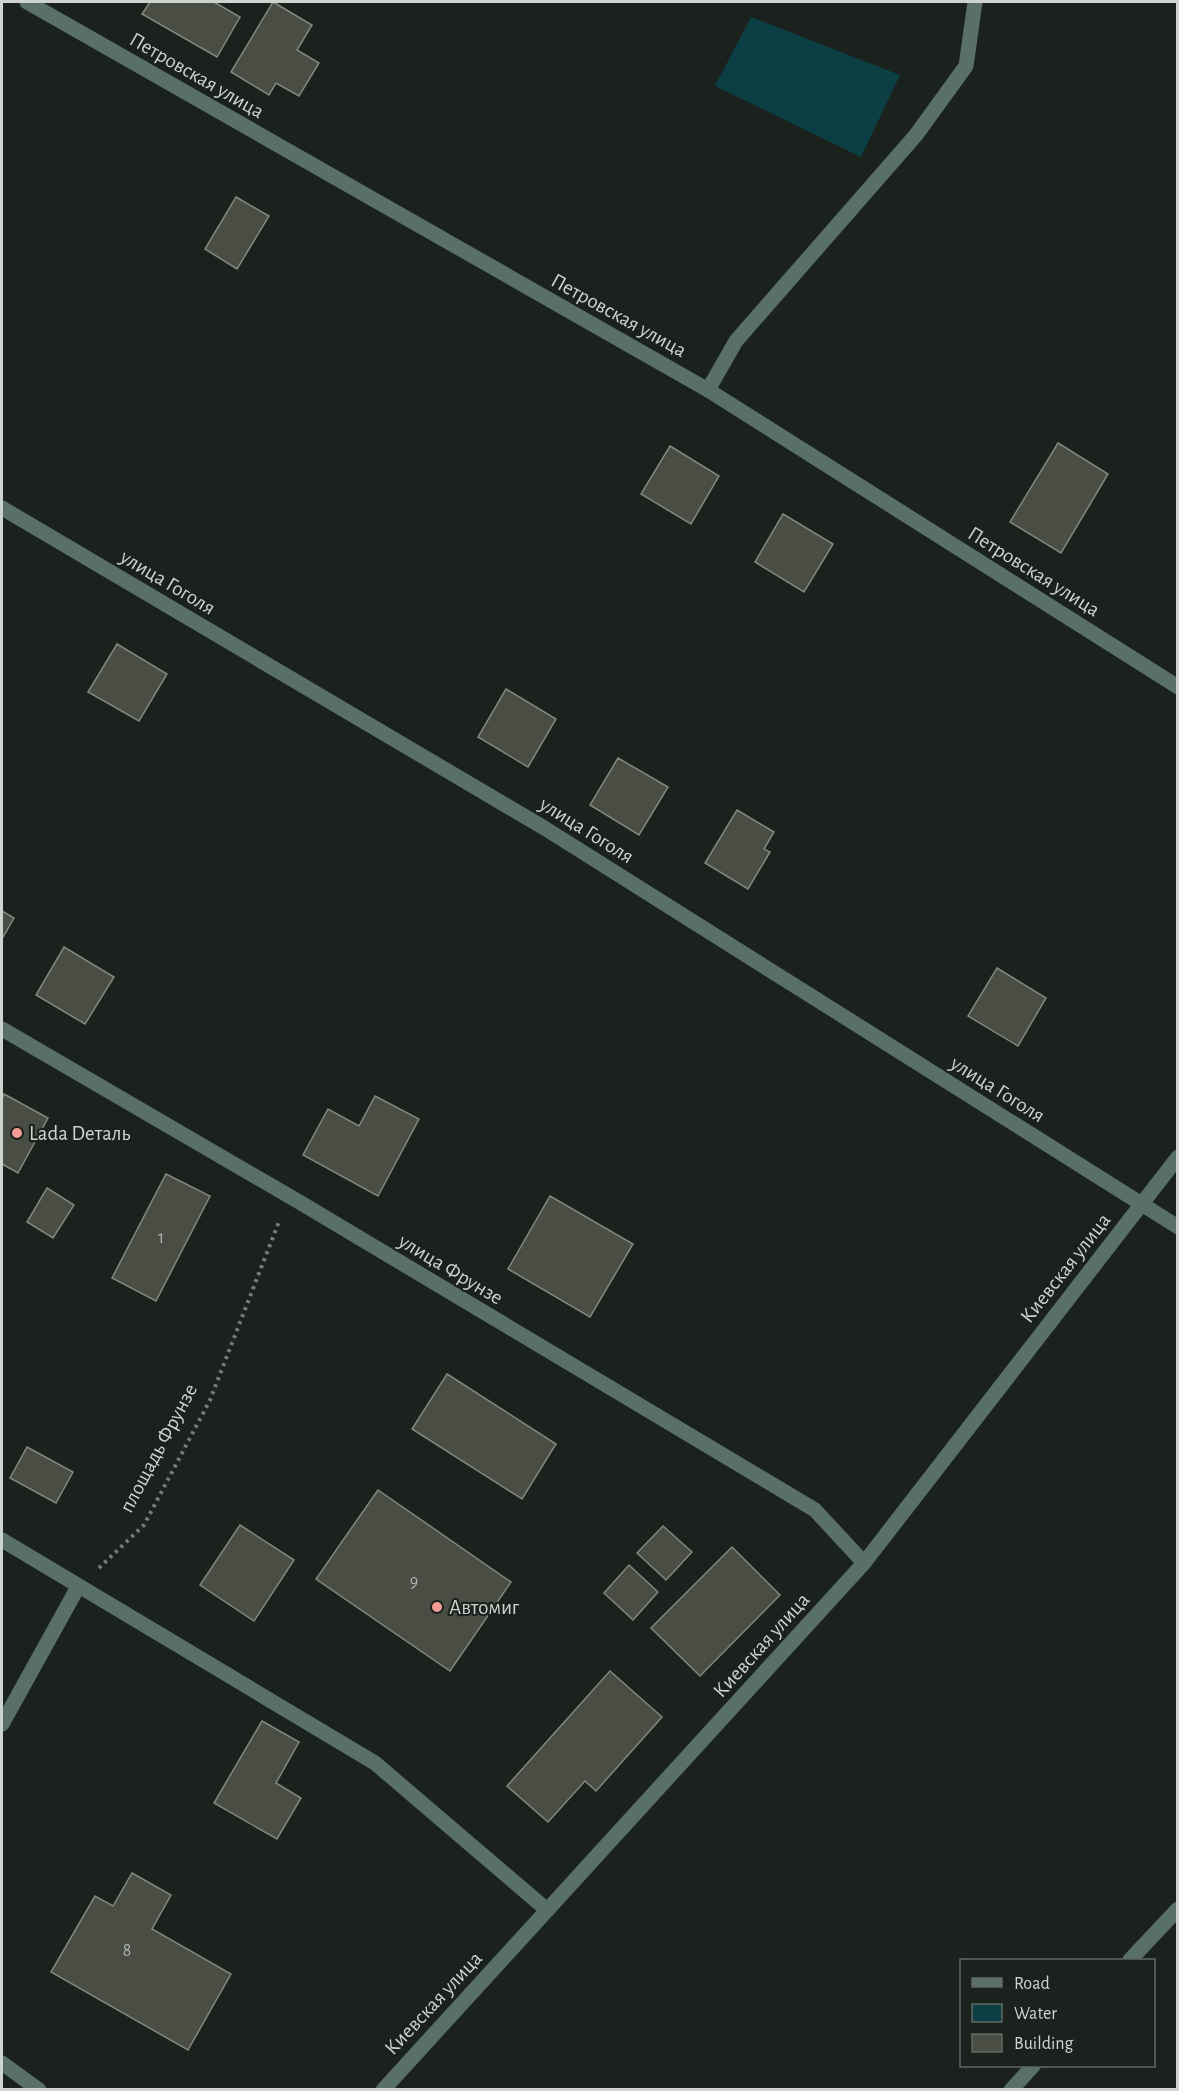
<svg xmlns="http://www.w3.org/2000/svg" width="1179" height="2091" viewBox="0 0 1179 2091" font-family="'Alegreya Sans',sans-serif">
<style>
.water{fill:#0b3f44}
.building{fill:#494d44;stroke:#83887e;stroke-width:1.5}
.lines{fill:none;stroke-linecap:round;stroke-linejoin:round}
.path{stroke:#767c77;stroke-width:4;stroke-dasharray:3 4.5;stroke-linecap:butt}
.minor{stroke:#586f6a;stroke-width:15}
.poi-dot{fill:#f59c94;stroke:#1b221d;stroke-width:2}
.labels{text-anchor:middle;stroke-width:4.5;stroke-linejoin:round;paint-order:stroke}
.number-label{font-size:18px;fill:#adb2ac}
.street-label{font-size:21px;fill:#ced3cf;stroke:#1b221d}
.poi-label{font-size:21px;fill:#ced3cf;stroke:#1b221d;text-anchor:start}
</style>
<rect width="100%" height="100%" fill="#1b221d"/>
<path class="water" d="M751,17L900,75L861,157L715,86Z"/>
<g class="building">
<path d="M150,2H214L240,17L217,57L142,14Z"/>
<path d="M273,2L312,25L297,50L319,63L299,96L276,83L269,95L231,72Z"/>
<path d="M236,197L269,216L237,269L205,249Z"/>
<path d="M1058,443L1108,474L1061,553L1010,522Z"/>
<path d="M670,446L719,476L691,524L641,494Z"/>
<path d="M783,514L833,544L804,592L755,562Z"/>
<path d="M117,644L167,674L139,721L88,692Z"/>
<path d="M506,689L556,719L528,767L478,737Z"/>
<path d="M618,758L668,787L639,835L590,805Z"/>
<path d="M737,810L774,832L764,849L770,852L748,889L705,863Z"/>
<path d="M2,911L14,918L2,939Z"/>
<path d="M64,947L114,977L85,1024L36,995Z"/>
<path d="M997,968L1046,998L1018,1046L968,1016Z"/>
<path d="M4,1094L48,1118L18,1173L2,1164V1099Z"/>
<path d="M375,1096L419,1119L378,1196L303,1155L328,1109L359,1126Z"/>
<path d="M166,1174L210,1196L156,1301L112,1278Z"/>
<path d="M47,1188L74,1205L53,1238L27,1222Z"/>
<path d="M550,1196L633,1244L590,1317L508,1269Z"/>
<path d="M447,1374L556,1444L522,1499L412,1429Z"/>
<path d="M27,1447L73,1472L56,1503L10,1478Z"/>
<path d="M378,1490L511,1582L450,1671L316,1579Z"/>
<path d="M240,1525L294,1560L254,1621L200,1585Z"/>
<path d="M663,1526L692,1552L666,1580L637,1553Z"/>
<path d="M732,1547L780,1595L700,1676L651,1628Z"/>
<path d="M629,1565L658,1592L633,1620L604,1593Z"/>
<path d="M610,1671L662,1717L596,1791L585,1781L548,1822L507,1786Z"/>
<path d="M262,1721L299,1742L276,1783L301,1798L277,1839L214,1803Z"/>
<path d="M132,1873L171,1895L152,1929L231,1974L188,2050L51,1972L95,1896L113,1906Z"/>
</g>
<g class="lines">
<path class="path" d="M99,1568L144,1525L210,1400L280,1219"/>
<g class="minor">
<path d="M27,2L708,390L1178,687"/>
<path d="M708,390L736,341L916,135L966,66L975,2"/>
<path d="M2,508L546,829L1178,1227"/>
<path d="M2,1029L301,1203L815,1510L864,1563"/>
<path d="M2,1540L375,1763L547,1910"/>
<path d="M2,1724L78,1587"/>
<path d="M1130,1960L1178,1909"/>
<path d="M2,2063L39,2090"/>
<path d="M383,2090L864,1563L1178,1157"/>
<path d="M1011,2090L1033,2066"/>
</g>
</g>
<g class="poi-dot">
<circle cx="17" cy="1133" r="6"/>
<circle cx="437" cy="1607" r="6"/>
</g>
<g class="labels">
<g class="number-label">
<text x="161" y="1243">1</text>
<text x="414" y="1587">9</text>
<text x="127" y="1956">8</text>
</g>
<g class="street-label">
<text transform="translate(197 75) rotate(30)" y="7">Петровская улица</text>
<text transform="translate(619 315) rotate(29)" y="7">Петровская улица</text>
<text transform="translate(1034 571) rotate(32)" y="7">Петровская улица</text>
<text transform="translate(168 582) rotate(31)" y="7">улица Гоголя</text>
<text transform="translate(587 830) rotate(32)" y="7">улица Гоголя</text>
<text transform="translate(998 1089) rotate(32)" y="7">улица Гоголя</text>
<text transform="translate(1065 1268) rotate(-52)" y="7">Киевская улица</text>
<text transform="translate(451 1269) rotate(31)" y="7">улица Фрунзе</text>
<text transform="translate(158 1448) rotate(-62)" y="7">площадь Фрунзе</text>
<text transform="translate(761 1645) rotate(-48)" y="7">Киевская улица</text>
<text transform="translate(433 2003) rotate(-47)" y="7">Киевская улица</text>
</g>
<g class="poi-label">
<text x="29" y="1140">Lada Dеталь</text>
<text x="449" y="1614">Автомиг</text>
</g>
</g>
<rect width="1179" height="2091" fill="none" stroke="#ced3cf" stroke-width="6"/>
<rect x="960" y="1959" width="195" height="108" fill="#1b221d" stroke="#636964" stroke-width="1.5"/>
<rect x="972" y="1978" width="30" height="9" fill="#586f6a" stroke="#636964" stroke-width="1.5"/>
<text x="1014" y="1989" font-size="18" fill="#ced3cf">Road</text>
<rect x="972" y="2004" width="30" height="18" fill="#0b3f44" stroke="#636964" stroke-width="1.5"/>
<text x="1014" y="2019" font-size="18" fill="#ced3cf">Water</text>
<rect x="972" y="2034" width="30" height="18" fill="#494d44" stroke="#636964" stroke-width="1.5"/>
<text x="1014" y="2049" font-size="18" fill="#ced3cf">Building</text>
</svg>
